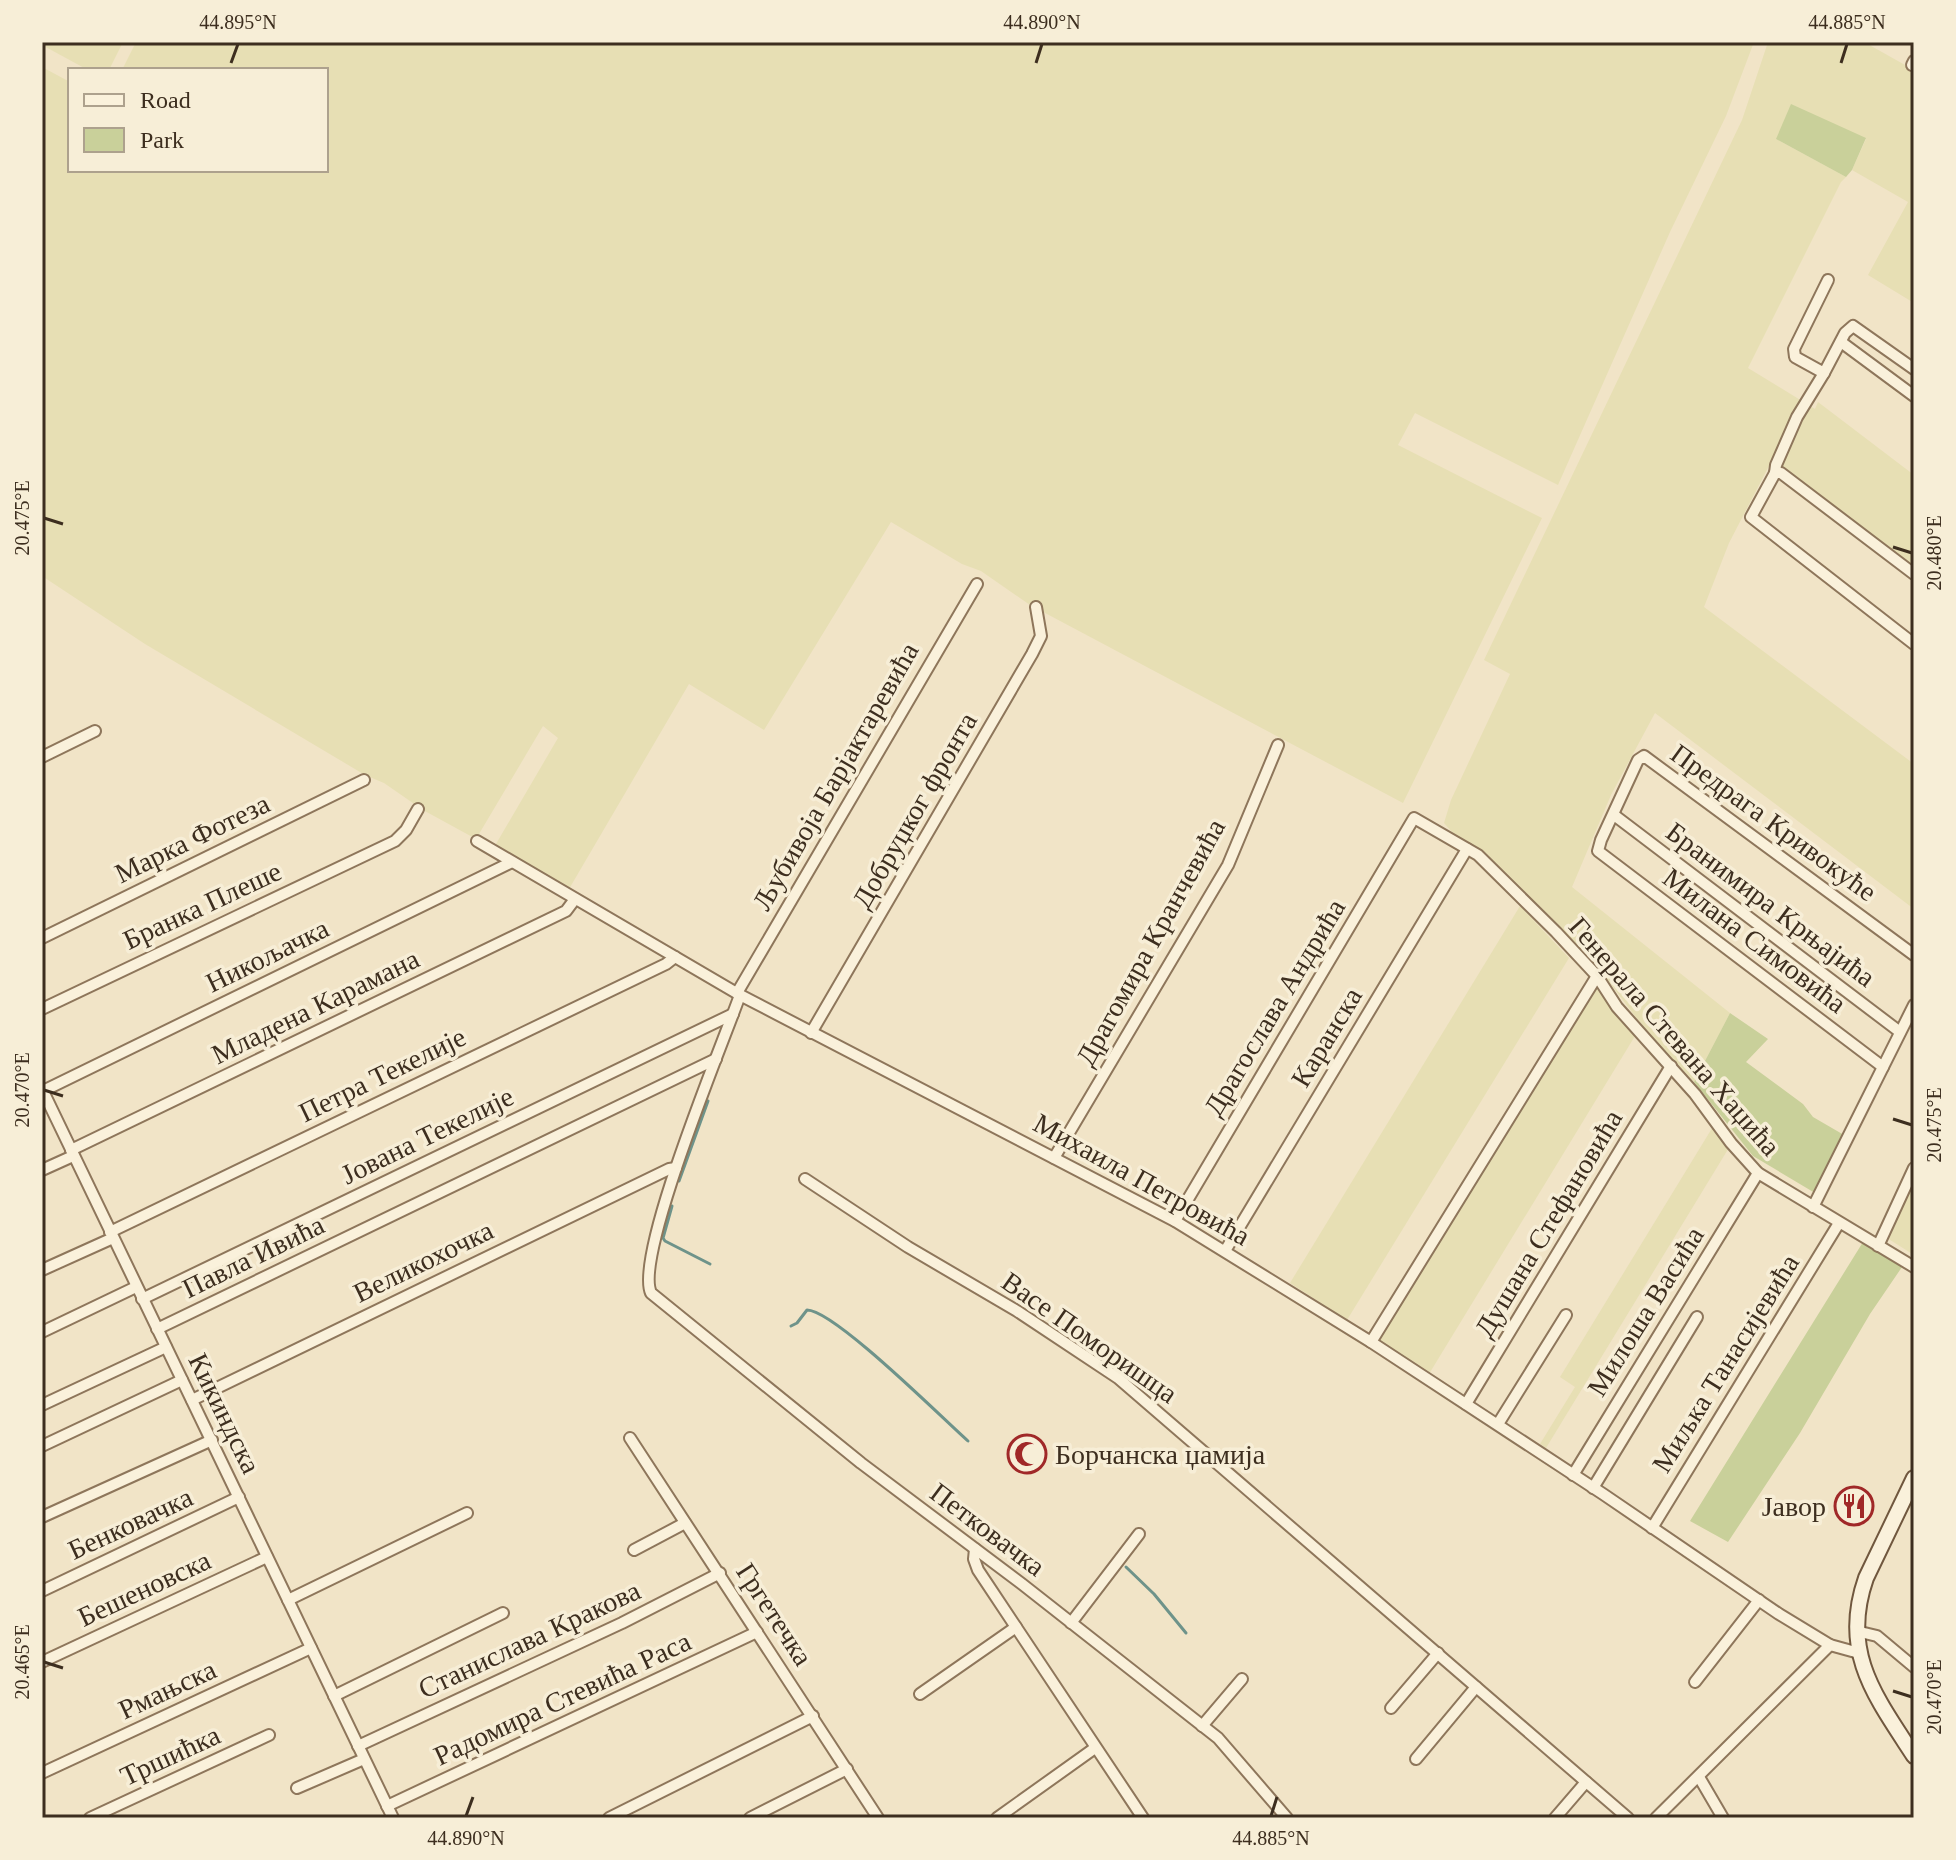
<svg xmlns="http://www.w3.org/2000/svg" width="1956" height="1860" viewBox="0 0 1956 1860" font-family="'Times New Roman',serif">
<style>
.farmland{fill:#e7dfb4}
.green{fill:#c9d09a}
.lines{fill:none;stroke-linecap:round;stroke-linejoin:round}
.stream{stroke:#6e938a;stroke-width:3}
.street-casing{stroke:#8e765b;stroke-width:14}
.secondary-casing{stroke:#70573e;stroke-width:18}
.street{stroke:#faf1db;stroke-width:10}
.secondary{stroke:#faf1db;stroke-width:14}
.ticks{fill:none;stroke:#3d2e1f;stroke-width:3}
.labels{text-anchor:middle;stroke-width:7;stroke-linejoin:round;paint-order:stroke}
.street-label{font-size:28px;fill:#3d2e1f;stroke:#f7eed7}
.poi-label{font-size:28px;fill:#3d2e1f;stroke:#f7eed7;text-anchor:start}
.neatline{fill:none;stroke:#3d2e1f;stroke-width:3}
.ticks-label{font-size:20px;text-anchor:middle;fill:#3d2e1f}
</style>
<rect width="100%" height="100%" fill="#f1e4c7"/>
<g class="farmland">
<path d="M42,42H123L109,70H88L42,45Z"/>
<path d="M136,42H1754L1726,116L1670,232L1558,485L1415,413L1398,445L1542,518L1403,803L1030,605L981,571L962,564L891,522L764,730L689,684L569,889L493,849L558,738L543,726L476,839L423,810L384,783L365,775L145,644L42,576V67L70,82V170H326V70H122Z"/>
<path d="M1768,42H1864L1914,70V303L1868,275L1908,202L1852,170L1866,139H1776L1846,177L1841,182L1748,368L1815,409L1818,402L1914,475V567L1771,462L1729,543L1704,607L1914,764V909L1655,713L1611,795L1572,887L1730,1013L1694,1082L1644,1028L1600,970L1481,854L1452,832L1444,823L1451,800L1510,674L1484,660L1742,120Z"/>
<path d="M1520,906L1569,958L1347,1320L1290,1283Z"/>
<path d="M1595,985L1635,1036L1429,1374L1378,1341Z"/>
<path d="M1714,1125L1730,1146L1546,1448L1540,1444L1575,1387L1560,1377Z"/>
<path d="M1914,1178V1255L1887,1238Z"/>
</g>
<g class="green">
<path d="M1791,104L1866,138L1852,170L1846,177L1776,139Z"/>
<path d="M1730,1013L1768,1039L1746,1062L1803,1104L1813,1117L1844,1135L1815,1193L1753,1156L1694,1082Z"/>
<path d="M1863,1242L1902,1267L1870,1314L1800,1433L1728,1542L1690,1521Z"/>
</g>
<g class="lines">
<g class="stream">
<path d="M679,1181L708,1101"/>
<path d="M672,1206L663,1238L665,1241L710,1264"/>
<path d="M791,1326L797,1323L807,1310C834,1310 941,1417 968,1441"/>
<path d="M1126,1567L1154,1594L1186,1633"/>
</g>
<g class="street-casing">
<g id="street">
<path d="M1912,65L1914,61"/>
<path d="M1828,280L1794,349L1795,357L1824,373L1845,333L1853,326L1914,369"/>
<path d="M1841,342L1914,396"/>
<path d="M1775,473L1776,465L1797,417L1824,373"/>
<path d="M1914,574L1781,473H1775L1751,517L1914,644"/>
<path d="M42,757L95,731"/>
<path d="M1614,815L1900,1032"/>
<path d="M477,841L740,995L1175,1221L1371,1342L1603,1494L1779,1614L1830,1645L1859,1653"/>
<path d="M42,938L364,780"/>
<path d="M737,993L977,584"/>
<path d="M740,995C723,1043 634,1256 651,1293L861,1463L1022,1584L1218,1738L1287,1818"/>
<path d="M42,1009L395,841L406,830L418,809"/>
<path d="M811,1033L1032,654L1041,636L1036,607"/>
<path d="M1883,1067L1598,851L1601,840L1638,760L1644,756L1914,955"/>
<path d="M42,1089L393,1818"/>
<path d="M43,1091L512,862"/>
<path d="M71,1150L566,911L575,899"/>
<path d="M1054,1158L1228,865L1278,745"/>
<path d="M42,1170L73,1156"/>
<path d="M805,1179L908,1247L1017,1311L1118,1378L1628,1818"/>
<path d="M1813,1207L1914,1005"/>
<path d="M1175,1221L1414,818L1478,855L1556,932L1597,976L1617,1007L1695,1094L1731,1143L1758,1173L1914,1267"/>
<path d="M110,1232L666,964L675,957"/>
<path d="M1878,1246L1914,1168"/>
<path d="M1225,1251L1467,849"/>
<path d="M42,1270L113,1238"/>
<path d="M142,1299L733,1014"/>
<path d="M157,1329L716,1059"/>
<path d="M42,1332L136,1287"/>
<path d="M1371,1342L1597,976"/>
<path d="M192,1400L669,1169L676,1168"/>
<path d="M1466,1404L1671,1066"/>
<path d="M42,1405L166,1347"/>
<path d="M1498,1424L1566,1315"/>
<path d="M630,1438L878,1818"/>
<path d="M42,1446L182,1380"/>
<path d="M1573,1475L1758,1173"/>
<path d="M1593,1488L1697,1317"/>
<path d="M42,1517L212,1440"/>
<path d="M1652,1528L1839,1223"/>
<path d="M975,1549L974,1559L978,1570L1143,1818"/>
<path d="M634,1550L685,1523"/>
<path d="M42,1591L239,1497"/>
<path d="M288,1600L467,1513"/>
<path d="M1071,1623L1139,1534"/>
<path d="M1856,1631L1877,1636L1914,1667"/>
<path d="M42,1662L267,1557"/>
<path d="M1695,1682L1759,1600"/>
<path d="M920,1694L1016,1627"/>
<path d="M334,1696L503,1613"/>
<path d="M1391,1708L1438,1653"/>
<path d="M1202,1726L1242,1679"/>
<path d="M358,1746L622,1623L720,1573"/>
<path d="M1416,1759L1476,1687"/>
<path d="M42,1773L311,1648"/>
<path d="M1699,1777L1723,1818"/>
<path d="M297,1788L364,1759"/>
<path d="M387,1806L757,1632"/>
<path d="M90,1818L269,1735"/>
<path d="M609,1818L813,1716"/>
<path d="M750,1818L847,1769"/>
<path d="M997,1818L1095,1748"/>
<path d="M1555,1818L1586,1782"/>
<path d="M1656,1818L1830,1645"/>
</g>
</g>
<g class="secondary-casing">
<path id="secondary" d="M1914,1478L1866,1578C1840,1652 1875,1696 1914,1756"/>
</g>
<use href="#street" class="street"/>
<use href="#secondary" class="secondary"/>
</g>
<path class="ticks" d="M231,63L238,44M1036,63L1042,44M1841,63L1847,44M44,518L63,524M1893,547L1912,553M44,1090L63,1096M1893,1119L1912,1125M44,1662L63,1668M1893,1691L1912,1697M466,1816L473,1797M1271,1816L1277,1797"/>
<defs>
<g id="mosque-ring" transform="scale(2)"><circle r="9.5" fill="#f7eed7" stroke="#a02828" stroke-width="1.5"/><path d="M3.5-4.9A6 6 0 1 0 3.5 4.9A5 5 0 1 1 3.5-4.9Z" fill="#a02828"/></g>
<g id="restaurant-ring" transform="scale(2)"><circle r="9.5" fill="#f7eed7" stroke="#a02828" stroke-width="1.5"/><path d="M-5-6h1v4h1v-4h1v4h1v-4h1v5L-1.5 .5V6h-2V.5L-5-1ZM5-6V6H3V1.5H1.5Q1.5-4 5-6Z" fill="#a02828"/></g>
</defs>
<g fill-rule="evenodd">
<use href="#mosque-ring" x="1027" y="1454"/>
<use href="#restaurant-ring" x="1854" y="1506"/>
</g>
<g class="labels">
<g class="street-label">
<text transform="translate(835 776) rotate(-60)" y="10">Љубивоја Барјактаревића</text>
<text transform="translate(914 810) rotate(-60)" y="10">Добруџког фронта</text>
<text transform="translate(1774 822) rotate(36)" y="10">Предрага Кривокуће</text>
<text transform="translate(192 838) rotate(-26)" y="10">Марка Фотеза</text>
<text transform="translate(1771 904) rotate(37)" y="10">Бранимира Крњајића</text>
<text transform="translate(202 905) rotate(-25)" y="10">Бранка Плеше</text>
<text transform="translate(1755 940) rotate(37)" y="10">Милана Симовића</text>
<text transform="translate(1150 942) rotate(-61)" y="10">Драгомира Кранчевића</text>
<text transform="translate(267 955) rotate(-26)" y="10">Никољачка</text>
<text transform="translate(315 1006) rotate(-26)" y="10">Младена Карамана</text>
<text transform="translate(1274 1007) rotate(-59)" y="10">Драгослава Андрића</text>
<text transform="translate(1675 1036) rotate(49)" y="10">Генерала Стевана Хаџића</text>
<text transform="translate(1326 1037) rotate(-59)" y="10">Каранска</text>
<text transform="translate(382 1074) rotate(-26)" y="10">Петра Текелије</text>
<text transform="translate(427 1135) rotate(-26)" y="10">Јована Текелије</text>
<text transform="translate(1142 1179) rotate(29)" y="10">Михаила Петровића</text>
<text transform="translate(1548 1223) rotate(-59)" y="10">Душана Стефановића</text>
<text transform="translate(253 1256) rotate(-26)" y="10">Павла Ивића</text>
<text transform="translate(423 1261) rotate(-26)" y="10">Великохочка</text>
<text transform="translate(1645 1311) rotate(-58)" y="10">Милоша Васића</text>
<text transform="translate(1090 1337) rotate(35)" y="10">Васе Поморишца</text>
<text transform="translate(1725 1363) rotate(-58)" y="10">Миљка Танасијевића</text>
<text transform="translate(225 1413) rotate(64)" y="10">Кикиндска</text>
<text transform="translate(130 1523) rotate(-25)" y="10">Бенковачка</text>
<text transform="translate(988 1529) rotate(37)" y="10">Петковачка</text>
<text transform="translate(144 1588) rotate(-25)" y="10">Бешеновска</text>
<text transform="translate(775 1614) rotate(57)" y="10">Гргетечка</text>
<text transform="translate(529 1639) rotate(-25)" y="10">Станислава Кракова</text>
<text transform="translate(167 1689) rotate(-25)" y="10">Рмањска</text>
<text transform="translate(562 1698) rotate(-25)" y="10">Радомира Стевића Раса</text>
<text transform="translate(170 1755) rotate(-25)" y="10">Тршићка</text>
</g>
<g class="poi-label">
<text x="1055" y="1464">Борчанска џамија</text>
<text x="1826" y="1516" text-anchor="end">Јавор</text>
</g>
</g>
<rect width="1956" height="1860" fill="none" stroke="#f7eed7" stroke-width="88"/>
<rect x="68" y="68" width="260" height="104" fill="#f7eed7" stroke="#ada18d" stroke-width="2"/>
<rect x="84" y="94" width="40" height="12" fill="#faf1db" stroke="#ada18d" stroke-width="2"/>
<text x="140" y="108" font-size="24" fill="#3d2e1f">Road</text>
<rect x="84" y="128" width="40" height="24" fill="#c9d09a" stroke="#ada18d" stroke-width="2"/>
<text x="140" y="148" font-size="24" fill="#3d2e1f">Park</text>
<rect x="44" y="44" width="1868" height="1772" class="neatline"/>
<g class="ticks-label">
<text x="238" y="29">44.895°N</text>
<text x="1042" y="29">44.890°N</text>
<text x="1847" y="29">44.885°N</text>
<text transform="translate(22 518) rotate(-90)" y="7">20.475°E</text>
<text transform="translate(1934 553) rotate(-90)" y="7">20.480°E</text>
<text transform="translate(22 1090) rotate(-90)" y="7">20.470°E</text>
<text transform="translate(1934 1125) rotate(-90)" y="7">20.475°E</text>
<text transform="translate(22 1662) rotate(-90)" y="7">20.465°E</text>
<text transform="translate(1934 1697) rotate(-90)" y="7">20.470°E</text>
<text x="466" y="1845">44.890°N</text>
<text x="1271" y="1845">44.885°N</text>
</g>
</svg>
